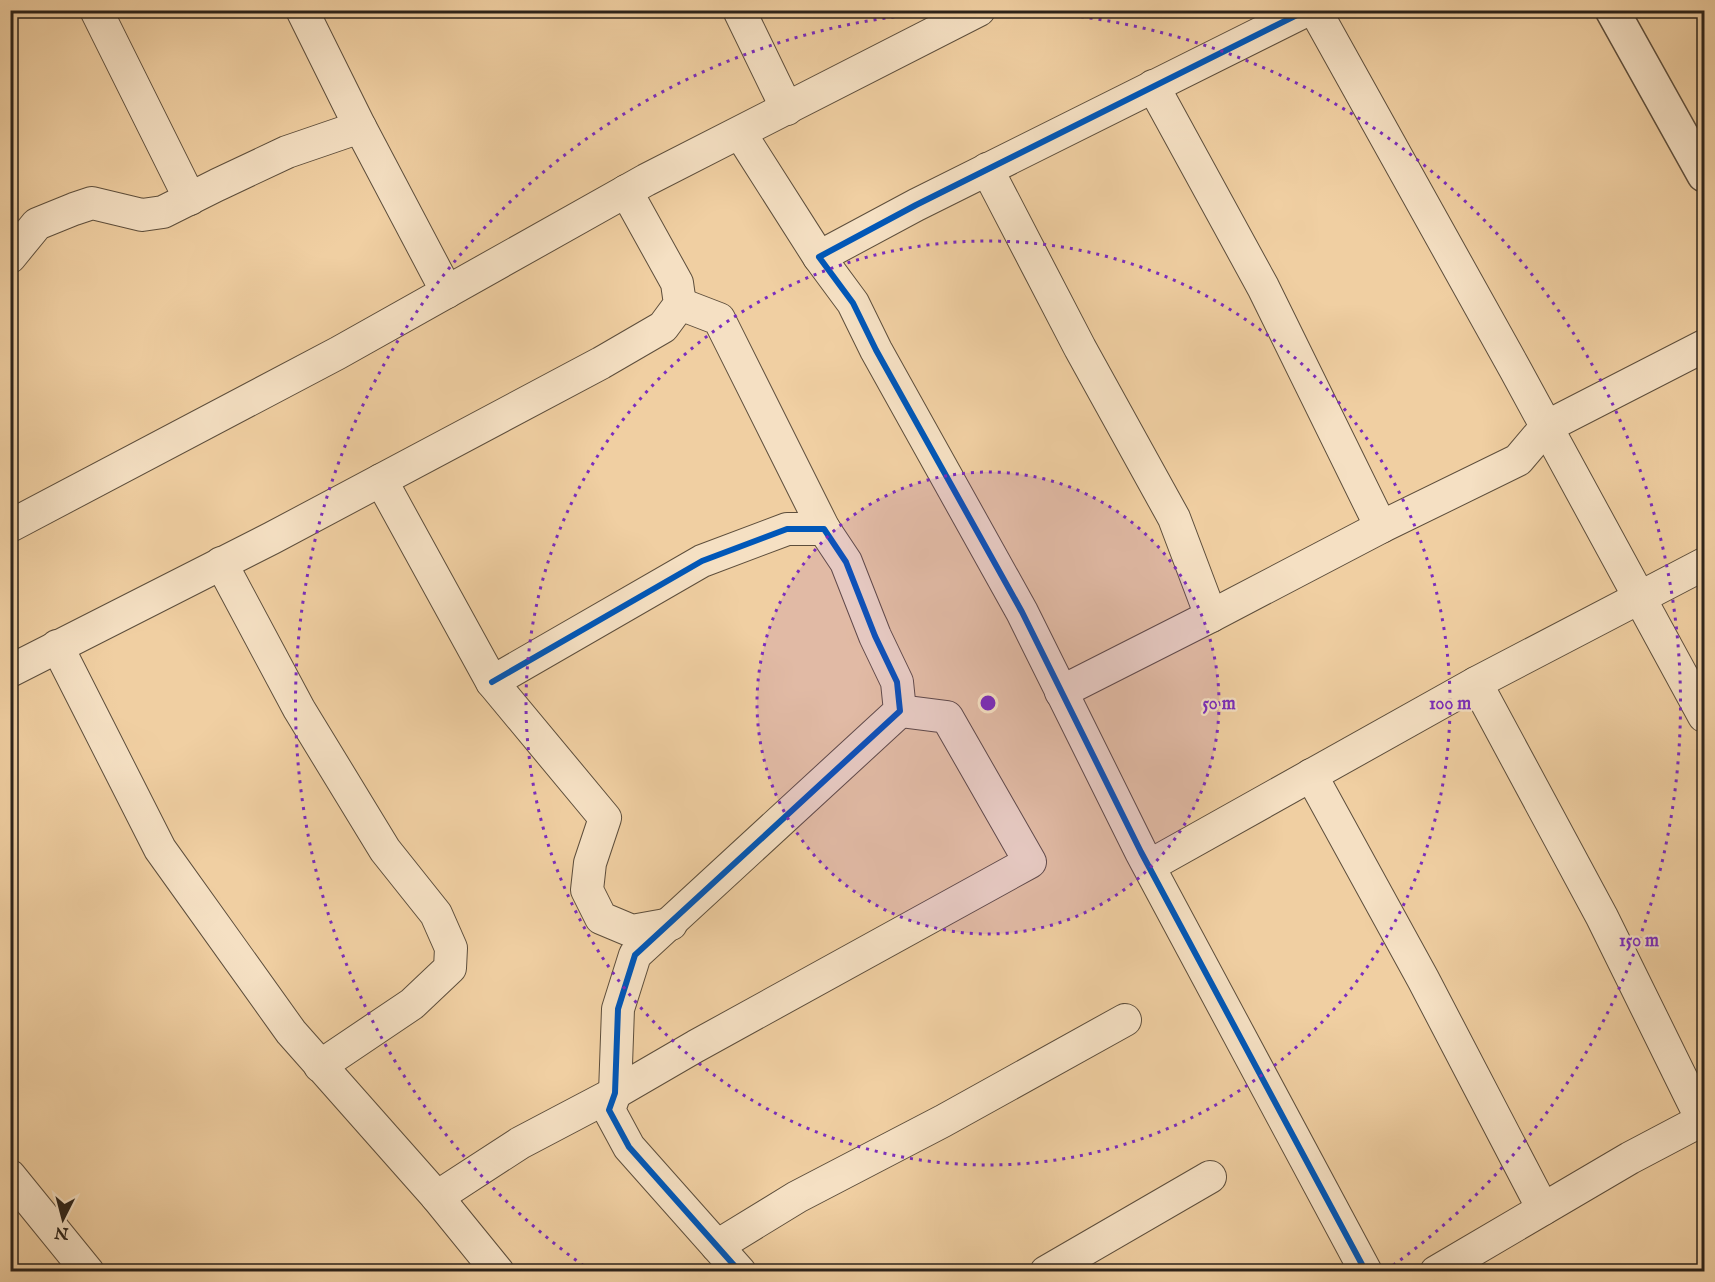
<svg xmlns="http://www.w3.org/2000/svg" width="1715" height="1282" viewBox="0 0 1715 1282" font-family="'IM FELL English',serif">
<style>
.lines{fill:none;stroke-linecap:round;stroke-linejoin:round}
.minor-casing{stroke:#5d4e3c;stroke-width:34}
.tertiary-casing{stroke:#5d4e3c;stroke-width:36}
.minor{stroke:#f5e0c3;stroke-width:32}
.tertiary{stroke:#f5e0c3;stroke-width:33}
.cycleway-casing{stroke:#f5e0c3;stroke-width:10}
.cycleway{stroke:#0057b8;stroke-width:6}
.ring{fill:none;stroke:#7b2cbf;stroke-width:3;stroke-dasharray:3 6}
.centre{fill:#7b2cbf;stroke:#f5e0c3;stroke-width:3}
.ring-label{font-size:18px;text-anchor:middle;font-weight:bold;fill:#7b2cbf;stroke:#f5e0c3;stroke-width:4.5;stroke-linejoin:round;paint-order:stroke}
</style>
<rect width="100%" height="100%" fill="#f0cfa2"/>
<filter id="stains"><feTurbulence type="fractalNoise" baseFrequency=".00333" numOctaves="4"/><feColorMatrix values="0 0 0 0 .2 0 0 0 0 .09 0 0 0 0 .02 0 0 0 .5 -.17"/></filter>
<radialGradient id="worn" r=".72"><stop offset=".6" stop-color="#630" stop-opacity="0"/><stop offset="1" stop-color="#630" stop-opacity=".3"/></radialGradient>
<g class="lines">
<g class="minor-casing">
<g id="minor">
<path d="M96,10L190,199"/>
<path d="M302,10L360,127L447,292"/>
<path d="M739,10L787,109"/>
<path d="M1307,10L916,205L819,257L853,303L876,350L1022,612L1141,852L1366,1272"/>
<path d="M1315,10L1515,369L1704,716"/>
<path d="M1153,86L1263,287L1381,527"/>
<path d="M740,133L819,257"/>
<path d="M987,169L1080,348L1174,518L1211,616"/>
<path d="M10,257L37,224L74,209L92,203L142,215L163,212L217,185L287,152L360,127"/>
<path d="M680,304L719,319L824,529"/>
<path d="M381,480L492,682L605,818L590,863L587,890L601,918L632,931L671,924"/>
<path d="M10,526L338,353L646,180L979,10"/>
<path d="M221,563L299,709L385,850L436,914L451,948L450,968L412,1004L320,1066"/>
<path d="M57,646L160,849L291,1032L437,1197L498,1272"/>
<path d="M10,671L272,538L601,363L663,327L680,304L677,283L626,191"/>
<path d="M492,682L702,561L787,529H824L846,562L875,636L897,682L900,711L635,955L618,1009L615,1093L609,1110L629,1147L740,1272"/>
<path d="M1476,683L1602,917L1702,1120"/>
<path d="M1061,692L1211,616L1381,527L1518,460L1546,427L1704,346"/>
<path d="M1311,775L1423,979L1543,1209"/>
<path d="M1149,866L1476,683L1704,564"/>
<path d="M10,1176L88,1272"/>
<path d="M437,1197L520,1143L615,1093L696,1046L1030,862L947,717L900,711"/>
<path d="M717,1246L797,1197L943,1121L1125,1020"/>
<path d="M1046,1272L1210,1177"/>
<path d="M1436,1272L1630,1158L1704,1119"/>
</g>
</g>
<g class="tertiary-casing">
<path id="tertiary" d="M1612,10L1704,175"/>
</g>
<use href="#minor" class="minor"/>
<use href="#tertiary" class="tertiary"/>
<g class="cycleway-casing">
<g id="cycleway">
<path d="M1307,10L916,205L819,257L853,303L876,350L1022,612L1141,852L1366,1272"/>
<path d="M492,682L702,561L787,529H824L846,562L875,636L897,682L900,711L635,955L618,1009L615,1093L609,1110L629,1147L740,1272"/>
</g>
</g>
<use href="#cycleway" class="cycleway"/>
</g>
<circle cx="988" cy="703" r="231" fill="#7b2cbf" fill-opacity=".12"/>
<g class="ring">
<circle cx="988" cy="703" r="231"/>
<circle cx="988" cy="703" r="462"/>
<path d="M591 1271A693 693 0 0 1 958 11M1018 11A693 693 0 0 1 1385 1271"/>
</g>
<circle cx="988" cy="703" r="9" class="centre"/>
<g class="ring-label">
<text x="1219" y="709">50 m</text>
<text x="1450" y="709">100 m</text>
<text x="1639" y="946">150 m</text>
</g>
<rect width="1715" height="1282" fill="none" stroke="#f0cfa2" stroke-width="36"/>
<rect x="12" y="12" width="1691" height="1258" fill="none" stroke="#2c231a" stroke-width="3"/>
<rect x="18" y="18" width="1679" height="1246" fill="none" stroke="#2c231a" stroke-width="1.5"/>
<g transform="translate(63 1219) rotate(186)" stroke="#f5e0c3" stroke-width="4.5" paint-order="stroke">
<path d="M0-4.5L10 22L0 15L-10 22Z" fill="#2c231a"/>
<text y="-9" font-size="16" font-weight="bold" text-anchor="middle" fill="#2c231a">N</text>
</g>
<rect width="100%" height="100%" filter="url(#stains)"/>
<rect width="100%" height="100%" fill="url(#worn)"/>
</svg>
